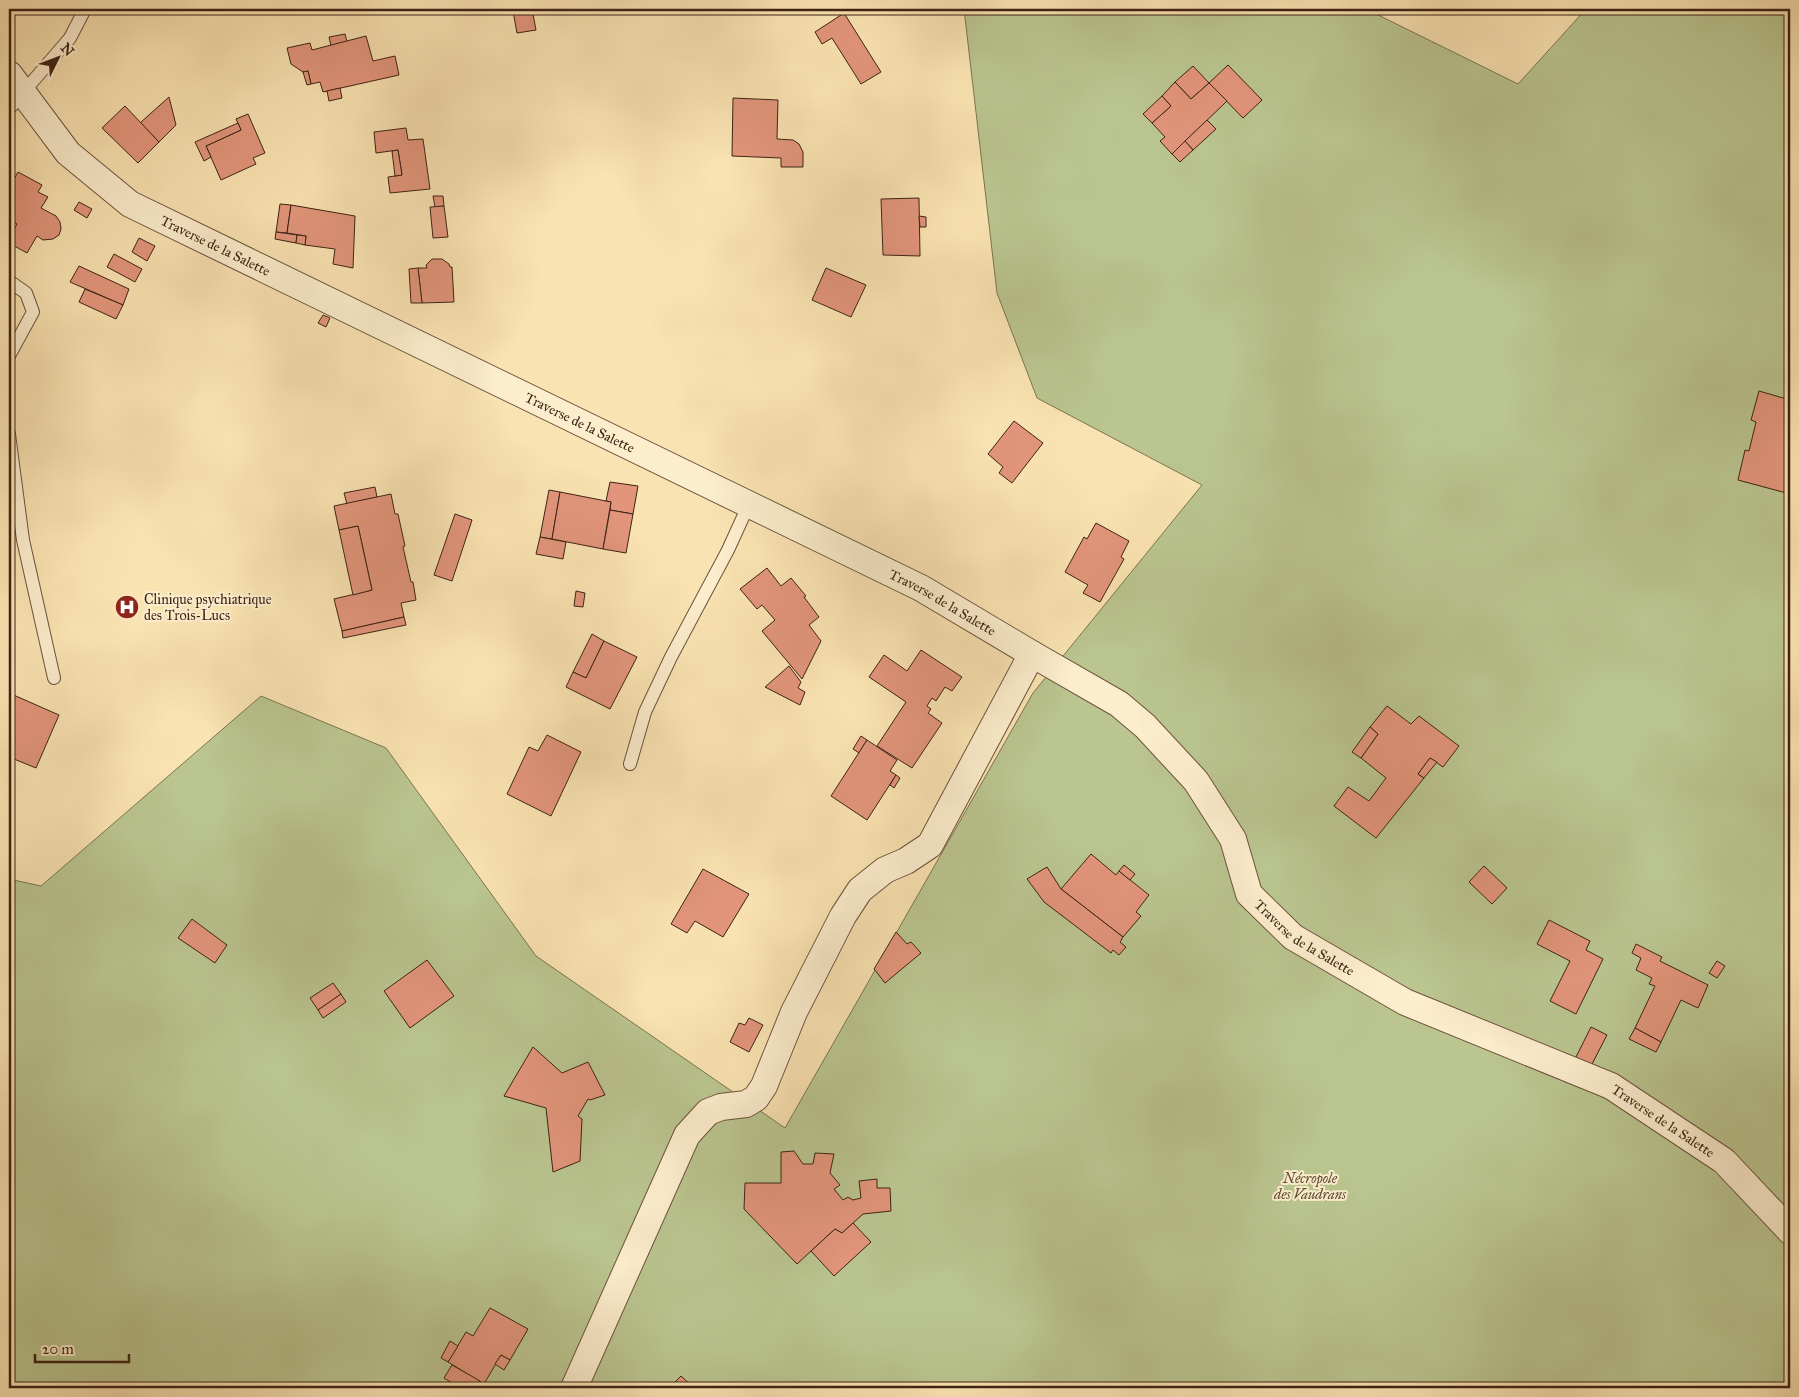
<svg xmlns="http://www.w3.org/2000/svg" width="1799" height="1397" viewBox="0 0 1799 1397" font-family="'IM FELL Great Primer',serif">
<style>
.green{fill:#bac58f;stroke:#7c7452}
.building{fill:#e2957b;stroke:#3d2214}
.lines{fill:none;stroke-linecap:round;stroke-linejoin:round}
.service-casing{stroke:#6c523c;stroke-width:14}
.minor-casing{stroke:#6c523c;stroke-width:28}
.service{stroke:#fcedcd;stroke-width:12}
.minor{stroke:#fcedcd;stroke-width:26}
.labels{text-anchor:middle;stroke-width:4;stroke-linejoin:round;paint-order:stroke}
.street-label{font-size:14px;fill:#3d2214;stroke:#fcedcd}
.poi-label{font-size:14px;fill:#3d2214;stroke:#fcedcd;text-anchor:start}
.park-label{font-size:14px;font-style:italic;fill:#5c4b33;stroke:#fcedcd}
</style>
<rect width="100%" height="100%" fill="#fae3b2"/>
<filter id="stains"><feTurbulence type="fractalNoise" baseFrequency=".004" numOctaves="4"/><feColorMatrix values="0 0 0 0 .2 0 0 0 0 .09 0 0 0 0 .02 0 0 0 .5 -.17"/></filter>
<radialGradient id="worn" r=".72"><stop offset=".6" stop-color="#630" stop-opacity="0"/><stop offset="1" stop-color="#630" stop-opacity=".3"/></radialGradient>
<path class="green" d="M964,9H1366L1518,84L1586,9H1790V1388H9V879L41,886L261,696L386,748L536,956L785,1128L1033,693L1202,485L1037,398L997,293Z"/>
<g class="building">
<path d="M523,9H532L536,30L517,33L513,11Z"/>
<path d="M844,13L881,72L861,84L832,38L822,44L815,32Z"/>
<path d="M345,34L347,42L331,46L329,37Z"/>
<path d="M366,36L373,61L395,56L399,75L323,92L320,82L311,84L308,71L303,72L291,64L287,48L310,43L312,50Z"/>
<path d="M1228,65L1262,100L1243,118L1209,83Z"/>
<path d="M1193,66L1209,83L1191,99L1175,82Z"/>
<path d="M308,71L311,84L307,85L303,72Z"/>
<path d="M1175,82L1191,99L1209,83L1227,101L1172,154L1160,141L1165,137L1152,123L1171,106L1162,96Z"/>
<path d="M340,88L342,98L329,101L327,91Z"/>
<path d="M1162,96L1171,106L1152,123L1143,114Z"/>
<path d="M169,97L176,125L159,142L140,123Z"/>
<path d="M733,98L778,100L777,139L793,140L799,144L803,152V167H781V158L732,156Z"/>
<path d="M125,106L159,142L138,163L102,128Z"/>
<path d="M248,114L265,153L253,158L256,164L221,180L206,146L241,130L236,119Z"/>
<path d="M1207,120L1216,129L1193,150L1185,141Z"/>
<path d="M238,123L241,130L206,146L211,157L204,161L195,142Z"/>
<path d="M406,128L408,140L423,139L430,189L390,193L388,177L402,175L398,150L376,153L374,132Z"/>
<path d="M1185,141L1193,150L1180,162L1172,154Z"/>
<path d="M398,150L402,175L395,176L392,151Z"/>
<path d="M18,172L42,185L38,192L48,197L41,208L56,216L60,222L61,229L59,235L53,239L43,240L37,236L27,253L9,243V238L17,224L9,219V178L13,181Z"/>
<path d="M433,196H443L444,206L435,207Z"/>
<path d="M919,198L920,256L883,255L881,199Z"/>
<path d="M79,202L92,209L87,218L74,210Z"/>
<path d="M280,204L291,205L287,233L276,232Z"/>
<path d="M291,205L355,216L353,268L333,264L335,249L305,245L306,236L287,233Z"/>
<path d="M444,206L448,237L433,238L430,207Z"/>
<path d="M919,216L926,217V227H920Z"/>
<path d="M276,232L297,235L296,243L275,239Z"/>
<path d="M297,235L306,236L305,245L296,243Z"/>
<path d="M139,238L155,246L147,261L132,252Z"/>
<path d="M114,254L142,269L135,282L107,267Z"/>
<path d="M432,259H442L449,264L450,267H452L454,302L422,303L418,268H427L426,265Z"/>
<path d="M79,266L129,289L123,305L70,282Z"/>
<path d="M418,268L422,303H411L409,269Z"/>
<path d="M826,268L866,285L851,317L812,300Z"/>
<path d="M85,289L123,305L116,319L79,302Z"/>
<path d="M323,315L330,318L326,327L318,323Z"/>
<path d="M1759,391L1790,400L1789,430L1790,431V494L1738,480L1745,450L1749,451L1756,422L1751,420Z"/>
<path d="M1014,421L1043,443L1012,483L999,473L1003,467L988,454Z"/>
<path d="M610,482L638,486L633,514L610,510L611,502L606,501Z"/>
<path d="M375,487L377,497L347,504L344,493Z"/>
<path d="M549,490L560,492L552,539L540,537Z"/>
<path d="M560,492L611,502L603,549L552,539Z"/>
<path d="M391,494L395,514H398L405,546L403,547L411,582H413L416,600L401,603L404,617L342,631L334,599L372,590L358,526L339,530L334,506Z"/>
<path d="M610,510L633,514L626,553L603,549Z"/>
<path d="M455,514L472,520L452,581L434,575Z"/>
<path d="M1096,523L1129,541L1121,557L1124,559L1100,602L1083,593L1088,585L1065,572L1084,537L1087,539Z"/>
<path d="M358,526L372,590L353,595L339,530Z"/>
<path d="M540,537L566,542L563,559L536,554Z"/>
<path d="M767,568L781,586L791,578L806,596L804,597L819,617L809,625L821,641L802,679L762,631L775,620L762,605L757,609L740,589Z"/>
<path d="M576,591L585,593L583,607L574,606Z"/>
<path d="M404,617L406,625L343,638L342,631Z"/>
<path d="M592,634L604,641L586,678L573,672Z"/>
<path d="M604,641L637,657L610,709L566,687L573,672L586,678Z"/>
<path d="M921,650L962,677L952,691L945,687L936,701L932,698L927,706L931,709L928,713L942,723L912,768L877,746L906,702L869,677L884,655L907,671Z"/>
<path d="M789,666L801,682L798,688L805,692L800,705L765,687Z"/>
<path d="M9,693L59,715L36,768L9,757Z"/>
<path d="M1387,706L1411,724L1419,716L1459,746L1443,767L1430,758L1418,774L1424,778L1376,838L1334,806L1348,787L1369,801L1386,778L1361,758L1378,734L1370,727Z"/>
<path d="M1370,727L1378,734L1361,758L1352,752Z"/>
<path d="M547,735L581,752L551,816L507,794L529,747L538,751Z"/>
<path d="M861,736L867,740L859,753L853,749Z"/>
<path d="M867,740L897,760L890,771L896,775L867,820L831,796Z"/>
<path d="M1430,758L1437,762L1424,778L1418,774Z"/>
<path d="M896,775L900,778L894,788L890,785Z"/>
<path d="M1091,854L1116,875L1119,871L1149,895L1136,912L1141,916L1123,937L1061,889Z"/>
<path d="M1124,865L1135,874L1130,880L1119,871Z"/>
<path d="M1484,866L1507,888L1492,904L1469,882Z"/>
<path d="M1047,867L1061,889L1123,937L1120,942L1126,947L1119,955L1113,950L1111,953L1044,902L1027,879Z"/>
<path d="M703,869L749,894L723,937L695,921L687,933L671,924Z"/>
<path d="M192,919L227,945L215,963L178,938Z"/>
<path d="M1549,920L1590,941L1586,950L1603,959L1576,1014L1550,1001L1570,961L1537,944Z"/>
<path d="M896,932L907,944L911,942L921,953L885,983L874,969Z"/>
<path d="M1636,944L1662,957L1660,961L1708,985L1698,1008L1681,1000L1661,1042L1635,1028L1655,986L1649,984L1652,978L1636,970L1641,958L1632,953Z"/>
<path d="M427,960L454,996L410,1028L384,991Z"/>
<path d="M1717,961L1725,966L1717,978L1709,973Z"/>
<path d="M333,983L341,994L318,1010L310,998Z"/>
<path d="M341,994L346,1002L323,1018L318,1010Z"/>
<path d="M749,1018L763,1025L749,1052L730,1042L739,1023L745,1025Z"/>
<path d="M1591,1027L1607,1035L1591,1066L1575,1059Z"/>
<path d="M1635,1028L1661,1042L1656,1052L1629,1039Z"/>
<path d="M533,1047L562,1073L588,1062L605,1095L590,1100L588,1099L578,1116L582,1119L580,1161L553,1172L546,1108L504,1096Z"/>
<path d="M794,1151L803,1164H813L815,1153L834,1154L830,1173L840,1185L834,1189L843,1200L848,1197L853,1200L861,1198L859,1181L877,1179V1188H890L891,1211L863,1214L842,1233L835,1229L797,1264L744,1209L745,1183H781V1152Z"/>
<path d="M853,1223L871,1242L834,1276L811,1251L835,1229L842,1233Z"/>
<path d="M490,1308L528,1329L510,1360L501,1355L484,1384L448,1362L466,1332L473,1336Z"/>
<path d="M450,1341L458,1346L448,1362L441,1358Z"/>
<path d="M501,1355L510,1360L504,1370L495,1364Z"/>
<path d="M452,1365L480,1381L476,1388H451L454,1384L444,1378Z"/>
<path d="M681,1376L694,1388H669Z"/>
</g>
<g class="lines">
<g class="service-casing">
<g id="service">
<path d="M9,109L70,38L85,9"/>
<path d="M9,281L26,293L33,312L9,356"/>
<path d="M9,434L23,540L54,678"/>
<path d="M630,764L645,712L671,657L728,550L749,504"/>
</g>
</g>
<g class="minor-casing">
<g id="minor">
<path id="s1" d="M9,74L68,153L130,204L921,588L1032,654L1119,704L1145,726L1196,781L1233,839L1249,894L1293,937L1405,1002L1611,1086L1724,1161L1790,1231"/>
<path d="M574,1388L687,1135L708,1112L721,1107L746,1104L756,1098L764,1086L794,1012L843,916L860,890L885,870L906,861L930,845L1032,654"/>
</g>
</g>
<use href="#service" class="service"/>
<use href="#minor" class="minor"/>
</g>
<defs>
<g id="hospital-disc" transform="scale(1.25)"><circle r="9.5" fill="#8f2418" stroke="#fcedcd"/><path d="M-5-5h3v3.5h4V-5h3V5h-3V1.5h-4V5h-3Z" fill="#fff"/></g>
</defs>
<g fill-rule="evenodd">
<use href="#hospital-disc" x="127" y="607"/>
</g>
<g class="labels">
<g class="street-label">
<text dy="5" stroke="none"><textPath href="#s1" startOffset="274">Traverse de la Salette</textPath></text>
<text dy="5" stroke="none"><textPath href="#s1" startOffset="679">Traverse de la Salette</textPath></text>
<text dy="5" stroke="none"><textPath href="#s1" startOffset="1084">Traverse de la Salette</textPath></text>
<text dy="5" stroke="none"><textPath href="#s1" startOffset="1594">Traverse de la Salette</textPath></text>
<text dy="5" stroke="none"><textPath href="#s1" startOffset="1999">Traverse de la Salette</textPath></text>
</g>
<g class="poi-label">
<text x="144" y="604">Clinique psychiatrique<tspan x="144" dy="16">des Trois-Lucs</tspan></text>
</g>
<g class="park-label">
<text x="1310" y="1183">Nécropole<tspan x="1310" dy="16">des Vaudrans</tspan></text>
</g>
</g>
<rect width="1799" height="1397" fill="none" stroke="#fae3b2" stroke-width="30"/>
<rect x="10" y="10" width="1779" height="1377" fill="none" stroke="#3d2214" stroke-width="2.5"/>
<rect x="15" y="15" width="1769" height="1367" fill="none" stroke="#3d2214"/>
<g transform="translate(58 58) rotate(48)" stroke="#fcedcd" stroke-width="4" paint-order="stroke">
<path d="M0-4L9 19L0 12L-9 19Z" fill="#3d2214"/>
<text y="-8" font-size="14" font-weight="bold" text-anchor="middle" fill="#3d2214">N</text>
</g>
<path d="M35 1354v8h94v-8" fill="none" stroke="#3d2214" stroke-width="2.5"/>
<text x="42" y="1354" font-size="15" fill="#3d2214" stroke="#fcedcd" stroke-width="4" paint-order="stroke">20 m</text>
<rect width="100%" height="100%" filter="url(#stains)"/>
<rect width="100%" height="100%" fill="url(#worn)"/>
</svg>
